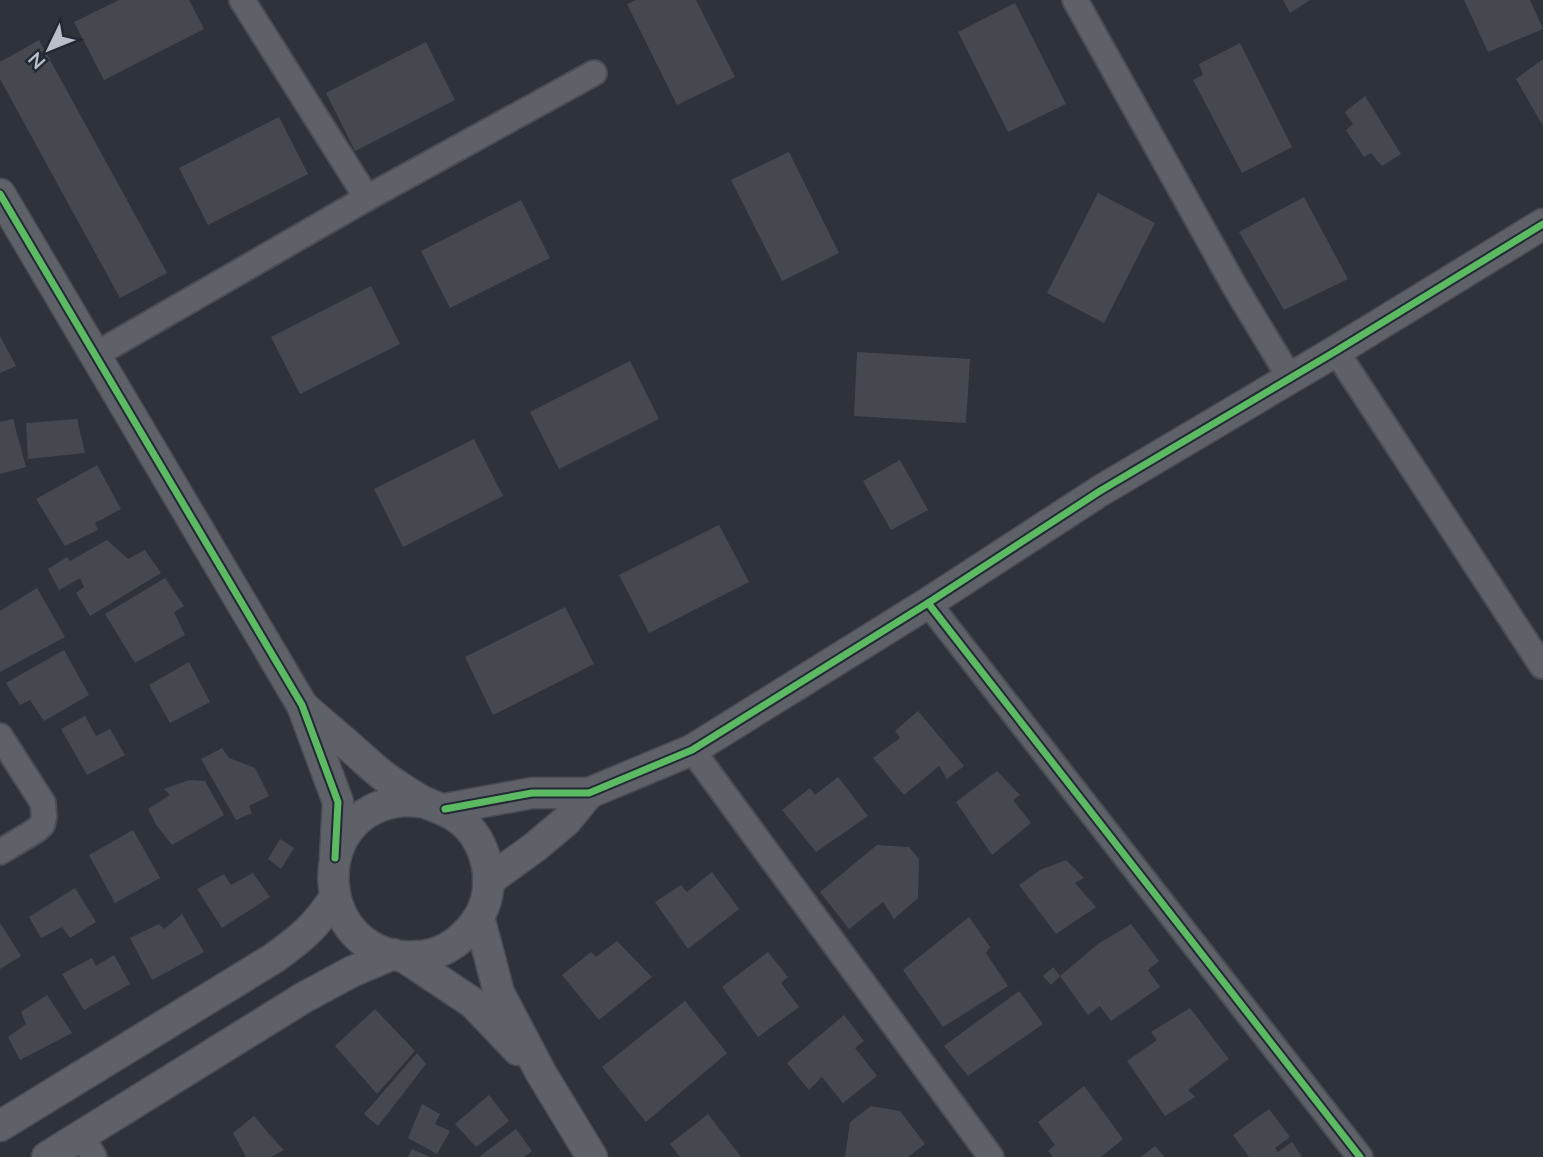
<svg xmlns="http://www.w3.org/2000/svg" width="1543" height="1157" viewBox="0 0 1543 1157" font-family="Lato,sans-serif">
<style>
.building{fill:#45494f}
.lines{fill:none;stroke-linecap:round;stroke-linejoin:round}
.minor-casing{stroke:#4a4d54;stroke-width:28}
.tertiary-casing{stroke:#4a4d54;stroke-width:33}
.minor{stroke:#5e6268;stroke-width:24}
.tertiary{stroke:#5e6268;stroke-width:30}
.cycleway-casing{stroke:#222935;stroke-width:11}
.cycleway{stroke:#5cba63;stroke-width:7}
</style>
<rect width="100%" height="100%" fill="#2e323b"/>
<g class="building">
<path d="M119,0H189L204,29L104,80L74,22Z"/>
<path d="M636,0H696L735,77L677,105L627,4Z"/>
<path d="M1283,0H1310L1290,13Z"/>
<path d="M1464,0H1530L1543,29L1488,52Z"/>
<path d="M1015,3L1066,104L1008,132L958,32Z"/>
<path d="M39,40L167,273L120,298L0,79V62Z"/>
<path d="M426,42L455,100L355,151L326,93Z"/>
<path d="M1240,43L1292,147L1242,173L1193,80L1203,75L1199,64Z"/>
<path d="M1543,59V126L1516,79Z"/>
<path d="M1365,96L1401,154L1382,166L1371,153L1364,157L1346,130L1353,124L1345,112Z"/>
<path d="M279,117L308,174L208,225L179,168Z"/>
<path d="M789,152L839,253L782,281L731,180Z"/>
<path d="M1098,193L1155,223L1104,323L1047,293Z"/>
<path d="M1304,197L1348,279L1284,310L1239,232Z"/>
<path d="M521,200L550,258L450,308L421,251Z"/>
<path d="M371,286L400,344L300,394L271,337Z"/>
<path d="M0,336L16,366L0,373Z"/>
<path d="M857,352L970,359L966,423L854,416Z"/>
<path d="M630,361L659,419L559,469L530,412Z"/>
<path d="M13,419L26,467L0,474V422Z"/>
<path d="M77,419L85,453L28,459L26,423Z"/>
<path d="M474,439L503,496L403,547L374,489Z"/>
<path d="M900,460L928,510L891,530L863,481Z"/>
<path d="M97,465L121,509L95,523L98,530L65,546L36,499Z"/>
<path d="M719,525L749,582L649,633L619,575Z"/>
<path d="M107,540L128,559L145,550L161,573L90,616L76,593L84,587L80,578L59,590L48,569L67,557L70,561Z"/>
<path d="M165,578L184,606L174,612L185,635L135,663L105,614Z"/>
<path d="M37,588L65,637L0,672V611Z"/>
<path d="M565,607L594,664L493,715L465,657Z"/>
<path d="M64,650L89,695L44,721L30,700L20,705L6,683Z"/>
<path d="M189,662L210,702L170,723L149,685Z"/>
<path d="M918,711L964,766L947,779L939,766L904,795L873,758L900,738L895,731Z"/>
<path d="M85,716L96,736L110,729L125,755L87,775L61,729Z"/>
<path d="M222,748L229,758L255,768L269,796L249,806L252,813L236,820L201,759Z"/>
<path d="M997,771L1020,795L1013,800L1031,823L992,855L956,802Z"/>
<path d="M838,777L868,816L816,852L782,810L810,788L815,795Z"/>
<path d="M189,780L205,781L224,815L172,845L157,826L148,809L170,795L164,789Z"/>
<path d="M133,830L160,878L115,903L89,855Z"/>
<path d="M280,839L294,848L281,869L268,859Z"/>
<path d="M877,845L909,847L919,859L918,898L894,919L883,902L849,929L820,892Z"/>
<path d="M1066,860L1084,878L1075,883L1096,907L1056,934L1019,885L1040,870Z"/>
<path d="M712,872L739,909L688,949L655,902L681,885L687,892Z"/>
<path d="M253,873L270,897L222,928L197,889L224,874L231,885Z"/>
<path d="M75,888L96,922L70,938L62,927L41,938L29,917Z"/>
<path d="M182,914L204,952L152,980L130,938L159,924L164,929Z"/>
<path d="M969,917L990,947L986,953L1008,986L943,1027L903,970Z"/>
<path d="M0,923L21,956L0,969Z"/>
<path d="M1131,924L1159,961L1148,970L1160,987L1111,1021L1100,1006L1088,1015L1060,976L1098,944Z"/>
<path d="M617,941L652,977L599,1020L562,975L591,952L596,957Z"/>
<path d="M768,952L788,977L781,983L799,1007L758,1037L722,987Z"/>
<path d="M114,955L130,984L84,1010L62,974L92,958L96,966Z"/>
<path d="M1053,967L1060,976L1051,985L1043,976Z"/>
<path d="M1019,991L1043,1024L968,1076L944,1046Z"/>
<path d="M47,995L72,1033L20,1060L8,1037L26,1024L21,1012Z"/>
<path d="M685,1001L727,1053L646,1122L602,1067Z"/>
<path d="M1190,1008L1229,1059L1188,1090L1195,1097L1165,1116L1127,1061L1157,1040L1151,1032Z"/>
<path d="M375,1009L415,1051L377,1094L335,1046Z"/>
<path d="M844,1015L864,1041L855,1048L877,1076L843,1103L822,1077L809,1090L787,1063Z"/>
<path d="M417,1053L426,1064L378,1126L364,1114Z"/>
<path d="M1084,1086L1123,1139L1101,1157H1053L1048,1151L1055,1145L1038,1122Z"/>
<path d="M489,1095L509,1121L476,1147L455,1124Z"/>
<path d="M422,1104L440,1114L435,1124L450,1131L437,1154L408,1138Z"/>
<path d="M871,1106L900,1111L925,1144L908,1157H845L850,1122Z"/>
<path d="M1269,1109L1290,1137L1275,1148L1278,1152L1292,1142L1302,1157H1249L1233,1135Z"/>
<path d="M708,1114L741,1157H680L670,1144Z"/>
<path d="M254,1116L269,1134L284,1150L271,1157H246L233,1133Z"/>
<path d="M516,1129L532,1151L524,1157H479Z"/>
<path d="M1155,1146L1165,1157H1141Z"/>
<path d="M412,1149L430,1157H408Z"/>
</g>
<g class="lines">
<g class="minor-casing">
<g id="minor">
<path d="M242,0L367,198"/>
<path d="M1075,0L1235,287L1290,378"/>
<path d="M1336,351L1542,666"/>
<path d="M95,355L367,198L594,73"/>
<path d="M928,603L1360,1157"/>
<path d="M0,736L43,803L44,817L42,825L35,831L0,852"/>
<path d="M692,750L991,1157"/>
<path d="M82,1136L94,1157"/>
</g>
</g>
<g class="tertiary-casing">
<g id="tertiary">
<path d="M0,194L302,705L338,802L335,858"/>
<path d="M305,708C322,723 340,738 357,753C366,761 375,770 385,777C398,786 412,796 426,803C437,808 449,811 459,819C487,840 497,884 480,915C468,936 446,954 421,956C315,967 300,809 405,801C412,801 420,802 427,803"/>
<path d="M445,809L532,793H589L692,750L928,603L1100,491L1336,351L1543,224"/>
<path d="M488,881L535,847L566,821L589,793"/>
<path d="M479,917L499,993L541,1073L592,1157"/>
<path d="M404,957L473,1003L518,1050"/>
<path d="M0,1126L274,958C302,938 316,926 335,897"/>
<path d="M47,1157L303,998L351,972L393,954"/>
</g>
</g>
<use href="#minor" class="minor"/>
<use href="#tertiary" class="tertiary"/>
<g class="cycleway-casing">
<g id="cycleway">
<path d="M0,194L302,705L338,802L335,858"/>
<path d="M928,603L1360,1157"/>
<path d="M445,809L532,793H589L692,750L928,603L1100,491L1336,351L1543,224"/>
</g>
</g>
<use href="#cycleway" class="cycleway"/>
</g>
<g transform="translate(49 49) rotate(227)" stroke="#222935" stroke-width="5" paint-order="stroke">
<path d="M0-5L12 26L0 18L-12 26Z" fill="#babfca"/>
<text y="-10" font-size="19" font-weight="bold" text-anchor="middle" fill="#babfca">N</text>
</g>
</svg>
